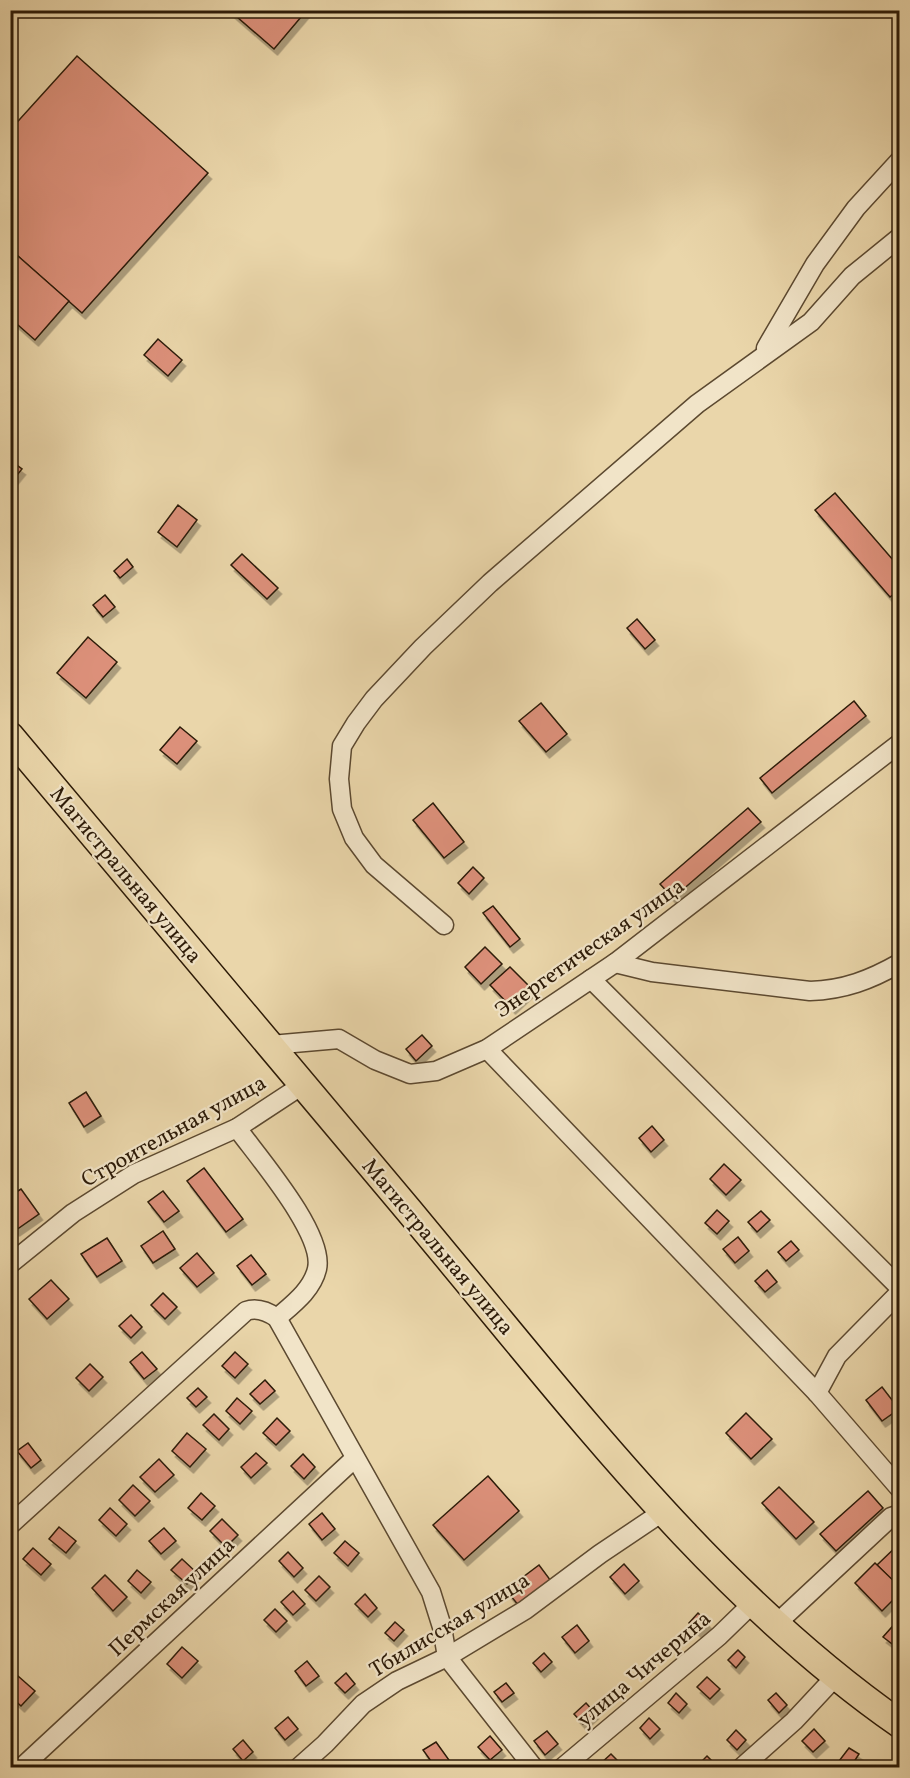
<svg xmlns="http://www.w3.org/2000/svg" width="910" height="1778" viewBox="0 0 910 1778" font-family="Vollkorn,serif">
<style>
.building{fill:#dc907a;stroke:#2c1a07;stroke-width:1.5;filter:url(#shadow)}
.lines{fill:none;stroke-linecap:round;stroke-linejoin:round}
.minor-casing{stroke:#5c4930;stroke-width:21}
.highway-casing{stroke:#2c1a07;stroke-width:30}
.minor{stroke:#f1e4c8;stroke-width:18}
.highway{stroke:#ead6aa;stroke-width:27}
.labels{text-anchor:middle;stroke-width:4.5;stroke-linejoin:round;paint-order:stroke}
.street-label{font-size:22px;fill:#2c1a07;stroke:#f1e4c8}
</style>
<defs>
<filter id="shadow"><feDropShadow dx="3.5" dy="6" stdDeviation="0" flood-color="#0004"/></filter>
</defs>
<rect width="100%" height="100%" fill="#ead6aa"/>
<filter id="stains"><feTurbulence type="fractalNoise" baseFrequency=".00333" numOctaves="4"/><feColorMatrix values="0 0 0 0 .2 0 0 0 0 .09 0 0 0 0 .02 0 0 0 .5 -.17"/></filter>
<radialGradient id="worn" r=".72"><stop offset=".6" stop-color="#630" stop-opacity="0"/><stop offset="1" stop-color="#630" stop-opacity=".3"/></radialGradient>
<g class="building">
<path d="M229,10H307L274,49Z"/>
<path d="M77,56L208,173L82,313L10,249V130Z"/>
<path d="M10,249L69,301L35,340L10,318Z"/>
<path d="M158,339L182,360L168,376L144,355Z"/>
<path d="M10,460L22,469L13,480L10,478Z"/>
<path d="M835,493L900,568V589L890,597L815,510Z"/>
<path d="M178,505L197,520L177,547L158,532Z"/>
<path d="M242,554L278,588L267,599L231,565Z"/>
<path d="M127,559L133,567L120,578L114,571Z"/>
<path d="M105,595L115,607L103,617L93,605Z"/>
<path d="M637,619L655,640L645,649L627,628Z"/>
<path d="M88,637L117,662L86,698L57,673Z"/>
<path d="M854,701L866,716L772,793L760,778Z"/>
<path d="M541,703L567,734L546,752L519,721Z"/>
<path d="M180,727L197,741L177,764L160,750Z"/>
<path d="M433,803L464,842L444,858L413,820Z"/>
<path d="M748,808L761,822L673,898L660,884Z"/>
<path d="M473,867L484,878L469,894L458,883Z"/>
<path d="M493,906L520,939L510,947L483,913Z"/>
<path d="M485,947L502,964L481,984L465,967Z"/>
<path d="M510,967L532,989L512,1008L490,985Z"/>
<path d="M422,1035L432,1046L416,1061L406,1049Z"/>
<path d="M86,1092L101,1116L84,1127L69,1103Z"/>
<path d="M652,1126L664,1140L651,1152L639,1138Z"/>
<path d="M724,1164L741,1180L726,1195L710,1179Z"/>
<path d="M204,1168L243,1219L226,1232L187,1181Z"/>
<path d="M21,1189L39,1214L16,1230L10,1223V1196Z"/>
<path d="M163,1191L179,1211L164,1222L148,1202Z"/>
<path d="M717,1210L729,1221L717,1234L705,1223Z"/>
<path d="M761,1211L770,1220L757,1232L748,1222Z"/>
<path d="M163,1231L175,1249L153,1263L141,1246Z"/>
<path d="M738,1237L749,1251L735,1263L723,1249Z"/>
<path d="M107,1238L122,1261L97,1277L81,1254Z"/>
<path d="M791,1241L799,1250L786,1261L778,1252Z"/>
<path d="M197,1253L214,1273L197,1287L180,1268Z"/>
<path d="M251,1255L266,1274L252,1285L237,1266Z"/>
<path d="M767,1270L777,1282L765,1292L755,1281Z"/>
<path d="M51,1280L69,1299L47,1319L29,1299Z"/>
<path d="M163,1293L177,1307L165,1319L151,1305Z"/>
<path d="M131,1315L142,1327L131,1338L119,1326Z"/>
<path d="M142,1352L157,1369L144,1379L130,1362Z"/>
<path d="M235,1352L248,1364L235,1378L222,1366Z"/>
<path d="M90,1364L103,1377L89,1391L76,1378Z"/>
<path d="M265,1380L275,1391L260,1404L250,1394Z"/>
<path d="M882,1387L899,1409L882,1421L866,1400Z"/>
<path d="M198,1388L207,1397L196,1407L187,1398Z"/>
<path d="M237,1398L252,1411L240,1424L226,1411Z"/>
<path d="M746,1413L772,1439L751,1459L726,1433Z"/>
<path d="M214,1414L229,1429L219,1440L203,1425Z"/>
<path d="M277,1418L290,1431L276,1445L263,1433Z"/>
<path d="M187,1433L206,1449L190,1467L172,1451Z"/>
<path d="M28,1443L41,1460L31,1468L17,1451Z"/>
<path d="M256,1453L267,1463L251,1478L241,1467Z"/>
<path d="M303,1454L315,1467L304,1479L291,1466Z"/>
<path d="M159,1459L174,1475L155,1492L140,1477Z"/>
<path d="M488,1476L519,1511L464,1560L433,1525Z"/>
<path d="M133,1485L150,1501L135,1516L119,1500Z"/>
<path d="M779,1487L814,1522L796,1539L762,1503Z"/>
<path d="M868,1491L883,1508L836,1551L820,1534Z"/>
<path d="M201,1493L215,1506L202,1520L188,1508Z"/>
<path d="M110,1508L127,1524L116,1536L99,1520Z"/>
<path d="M322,1513L335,1529L322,1540L309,1524Z"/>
<path d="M222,1519L238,1535L226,1547L210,1531Z"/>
<path d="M59,1527L76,1541L66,1553L49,1539Z"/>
<path d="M164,1528L176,1541L161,1554L149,1541Z"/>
<path d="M345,1541L359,1553L348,1566L334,1553Z"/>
<path d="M900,1543V1585L898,1586L877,1565Z"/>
<path d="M33,1548L51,1564L41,1575L23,1559Z"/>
<path d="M288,1552L303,1568L294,1577L279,1561Z"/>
<path d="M182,1559L197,1573L187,1584L171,1570Z"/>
<path d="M875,1563L900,1587V1593L882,1611L855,1583Z"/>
<path d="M624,1564L639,1581L625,1594L610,1577Z"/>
<path d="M539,1565L551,1581L519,1606L506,1590Z"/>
<path d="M137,1570L151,1582L141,1593L128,1581Z"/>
<path d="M105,1575L127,1597L113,1611L92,1588Z"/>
<path d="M319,1576L330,1587L316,1601L305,1590Z"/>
<path d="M293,1591L305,1604L293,1615L281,1602Z"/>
<path d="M365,1594L377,1608L368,1617L355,1604Z"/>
<path d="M275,1609L287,1621L276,1632L264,1620Z"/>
<path d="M698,1613L709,1624L699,1633L689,1623Z"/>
<path d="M899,1619H900V1650L883,1637Z"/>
<path d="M395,1622L404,1630L394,1641L385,1633Z"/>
<path d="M577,1625L589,1641L575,1653L562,1637Z"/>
<path d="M182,1647L198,1661L182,1678L167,1664Z"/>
<path d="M738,1650L745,1657L736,1668L728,1660Z"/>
<path d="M544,1653L552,1662L541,1672L533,1663Z"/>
<path d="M307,1661L319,1676L306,1686L295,1671Z"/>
<path d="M346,1673L355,1684L345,1693L335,1683Z"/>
<path d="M18,1676L35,1691L21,1706L10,1696V1685Z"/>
<path d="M707,1677L720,1689L710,1699L697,1687Z"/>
<path d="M506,1683L514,1693L502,1702L494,1692Z"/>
<path d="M676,1693L687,1704L679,1713L668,1703Z"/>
<path d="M776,1693L787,1705L779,1713L768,1700Z"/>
<path d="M586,1703L595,1713L583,1724L574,1714Z"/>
<path d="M288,1717L298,1729L285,1740L275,1728Z"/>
<path d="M649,1718L660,1729L650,1739L640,1728Z"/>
<path d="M814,1729L825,1741L813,1752L802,1741Z"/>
<path d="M736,1730L746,1740L737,1750L727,1740Z"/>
<path d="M547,1731L558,1744L545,1755L534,1741Z"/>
<path d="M490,1736L502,1750L490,1760L478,1747Z"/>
<path d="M243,1740L253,1752L243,1761L233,1749Z"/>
<path d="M436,1742L449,1760L439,1768H436L423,1750Z"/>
<path d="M849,1748L859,1754L850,1768L839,1761Z"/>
<path d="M611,1754L622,1765L620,1768H603L600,1764Z"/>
<path d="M707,1756L717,1766L696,1768V1767Z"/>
</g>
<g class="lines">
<g class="minor-casing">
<g id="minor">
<path d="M766,348L815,264L856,208L900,160"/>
<path d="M444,925L374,865L354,838L342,809L339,779L342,746L356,723L374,699L423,647L490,583L697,404L811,322L852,276L900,237"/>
<path d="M615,963L652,972L810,991C844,990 870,980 900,963"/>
<path d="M591,979L900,1288"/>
<path d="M271,1045L339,1039L375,1060L410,1074L436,1071L487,1049L615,963L900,743"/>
<path d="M487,1049L817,1393L900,1489"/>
<path d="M237,1128C258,1157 325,1234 317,1269C312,1290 293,1304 277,1318"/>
<path d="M10,1264L73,1213L134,1174L237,1128L304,1084"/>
<path d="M817,1393L837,1356L900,1292"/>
<path d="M10,1525L246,1311C257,1307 267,1311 277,1318L431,1592L442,1627L447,1657L534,1768"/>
<path d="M775,1625L891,1517L900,1514"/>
<path d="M21,1768L354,1459"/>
<path d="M298,1768L325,1744L363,1704L397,1681L447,1657L525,1610L600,1554L664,1511"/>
<path d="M562,1768L719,1636L753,1603"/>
<path d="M741,1768L794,1721L836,1676"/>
</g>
</g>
<g class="highway-casing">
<path id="highway" d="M10,736C158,910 304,1084 449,1259C587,1425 721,1599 900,1724"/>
</g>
<use href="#minor" class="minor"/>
<use href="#highway" class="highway"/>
</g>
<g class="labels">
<g class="street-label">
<text transform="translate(127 874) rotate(50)" y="8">Магистральная улица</text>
<text transform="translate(589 947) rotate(-35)" y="8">Энергетическая улица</text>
<text transform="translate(173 1130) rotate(-29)" y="8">Строительная улица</text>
<text transform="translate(439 1246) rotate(50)" y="8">Магистральная улица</text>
<text transform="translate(171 1596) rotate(-43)" y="8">Пермская улица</text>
<text transform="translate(449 1624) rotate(-31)" y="8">Тбилисская улица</text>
<text transform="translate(643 1668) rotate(-40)" y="8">улица Чичерина</text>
</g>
</g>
<rect width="910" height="1778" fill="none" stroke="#ead6aa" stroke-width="36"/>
<rect x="12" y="12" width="886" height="1754" fill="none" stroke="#2c1a07" stroke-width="3"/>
<rect x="18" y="18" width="874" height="1742" fill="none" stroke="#2c1a07" stroke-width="1.5"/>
<rect width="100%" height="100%" filter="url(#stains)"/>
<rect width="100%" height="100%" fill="url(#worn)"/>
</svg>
